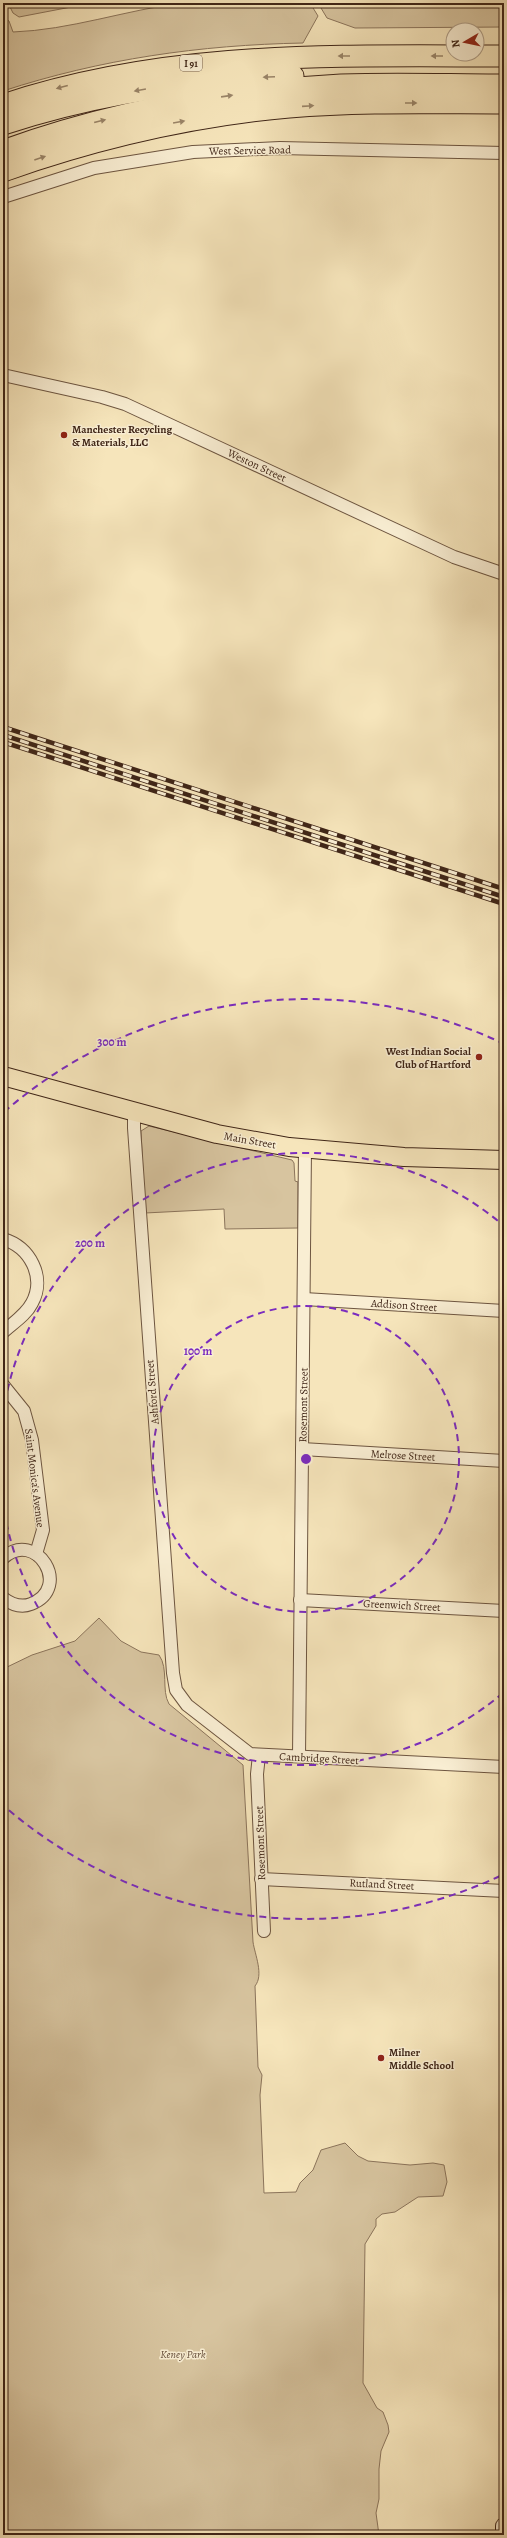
<svg xmlns="http://www.w3.org/2000/svg" width="507" height="2538" viewBox="0 0 507 2538" font-family="Alegreya,serif">
<style>
.green{fill:#d7c49f;stroke:#8b745b}
.lines{fill:none;stroke-linecap:round;stroke-linejoin:round}
.minor-casing{stroke:#6d5540;stroke-width:14}
.secondary-casing{stroke:#3f2517;stroke-width:18}
.primary-casing{stroke:#3f2517;stroke-width:20}
.motorway-casing{stroke:#3f2517;stroke-width:23}
.minor{stroke:#f9eed3;stroke-width:12}
.secondary{stroke:#f9eed3;stroke-width:16}
.primary{stroke:#f6e5bb;stroke-width:18}
.motorway{stroke:#f6e5bb;stroke-width:21}
.rail-casing{stroke:#3f2517;stroke-width:4.5}
.rail{stroke:#f9eed3;stroke-width:3;stroke-dasharray:9;stroke-linecap:butt}
.oneway{fill:#9a8569}
.ring{fill:none;stroke:#7b2cbf;stroke-width:2;stroke-dasharray:7 5}
.poi-dot{fill:#8f2418;stroke:#f9eed3;stroke-width:1.5}
.labels{text-anchor:middle;stroke-width:3;stroke-linejoin:round;paint-order:stroke}
.shield{fill:#f9eed3;stroke:#77614f;stroke-width:1}
.shield-label{font-size:10px;font-weight:bold;fill:#3f2517}
.street-label{font-size:11px;fill:#3f2517;stroke:#f9eed3}
.poi-label{font-size:11px;font-weight:bold;fill:#3f2517;stroke:#f9eed3;text-anchor:start}
.park-label{font-size:11px;font-style:italic;fill:#654d39;stroke:#f9eed3}
.centre{fill:#7b2cbf;stroke:#f9eed3;stroke-width:2}
.ring-label{font-size:12px;text-anchor:middle;font-weight:bold;fill:#7b2cbf;stroke:#f9eed3;stroke-width:3;stroke-linejoin:round;paint-order:stroke}
</style>
<rect width="100%" height="100%" fill="#f6e5bb"/>
<filter id="stains"><feTurbulence type="fractalNoise" baseFrequency=".005" numOctaves="4"/><feColorMatrix values="0 0 0 0 .2 0 0 0 0 .09 0 0 0 0 .02 0 0 0 .5 -.17"/></filter>
<radialGradient id="worn" r=".72"><stop offset=".6" stop-color="#630" stop-opacity="0"/><stop offset="1" stop-color="#630" stop-opacity=".3"/></radialGradient>
<g class="green">
<path d="M8,3H92L19,17L13,13Z"/>
<path d="M182,3H310L318,16L303,43C200,45 101,59 3,91V17L9,21L13,32C70,30 126,10 182,3Z"/>
<path d="M318,3H504V27L355,28L327,18Z"/>
<path d="M149,1126L292,1160L294,1163L295,1181L298,1182V1228L225,1229L224,1209L145,1213L141,1131Z"/>
<path d="M99,1618L121,1641L141,1652L159,1655C169,1669 161,1690 169,1704L243,1765L253,1942C255,1955 264,1975 255,1986L258,2067L262,2075L260,2095L264,2193L296,2192L300,2183L313,2170L321,2150L345,2143L358,2156L368,2161L410,2165L433,2163L444,2165L447,2182L443,2196L418,2197L395,2212L382,2214L376,2219V2226L365,2244L363,2383L377,2408L383,2412L388,2425L389,2432L381,2451L379,2469V2499L376,2513L379,2535H3V1669L32,1655L75,1641Z"/>
</g>
<g class="lines">
<g class="minor-casing">
<g id="minor">
<path d="M3,197L94,168L193,152L280,148L504,153"/>
<path d="M3,375L102,397L125,404L454,557L504,574"/>
<path d="M134,1111V1128L173,1673L176,1690L187,1705L250,1754L504,1767"/>
<path d="M3,1239C30,1247 46,1277 32,1303C26,1315 13,1323 3,1332"/>
<path d="M304,1299L504,1311"/>
<path d="M3,1385L24,1411L32,1440L43,1530L36,1554"/>
<path d="M302,1449L504,1461"/>
<path d="M3,1558C36,1528 73,1588 31,1604C21,1608 11,1604 3,1598"/>
<path d="M300,1600L504,1611"/>
<path d="M259,1755L257,1774L264,1931"/>
<path d="M299,1756L305,1149"/>
<path d="M261,1879L504,1891"/>
</g>
</g>
<g class="secondary-casing">
<path id="secondary" d="M504,2535V2526"/>
</g>
<g class="primary-casing">
<path id="primary" d="M3,1076L217,1134L289,1147L404,1157L504,1160"/>
</g>
<g class="motorway-casing">
<g id="motorway">
<path d="M3,105C168,50 333,56 504,56"/>
<path d="M3,124C97,93 194,79 293,76"/>
<path d="M3,151C111,112 226,91 341,85C395,83 450,85 504,85"/>
<path d="M3,171C96,138 191,116 289,107C360,101 432,103 504,103"/>
</g>
</g>
<use href="#minor" class="minor"/>
<use href="#secondary" class="secondary"/>
<use href="#primary" class="primary"/>
<use href="#motorway" class="motorway"/>
<g class="rail-casing">
<g id="rail">
<path d="M3,727L504,889"/>
<path d="M3,735L504,897"/>
<path d="M3,742L504,904"/>
</g>
</g>
<use href="#rail" class="rail"/>
</g>
<defs><path id="oneway-solid" d="M-6-.8H1V-3.2L6.5 0L1 3.2V.8H-6Z"/></defs>
<g class="oneway">
<use href="#oneway-solid" transform="translate(344 56) rotate(180)"/>
<use href="#oneway-solid" transform="translate(437 56) rotate(180)"/>
<use href="#oneway-solid" transform="translate(269 77) rotate(177)"/>
<use href="#oneway-solid" transform="translate(62 87) rotate(165)"/>
<use href="#oneway-solid" transform="translate(140 90) rotate(170)"/>
<use href="#oneway-solid" transform="translate(227 96) rotate(-8)"/>
<use href="#oneway-solid" transform="translate(411 103)"/>
<use href="#oneway-solid" transform="translate(308 106) rotate(-4)"/>
<use href="#oneway-solid" transform="translate(100 121) rotate(-14)"/>
<use href="#oneway-solid" transform="translate(179 122) rotate(-10)"/>
<use href="#oneway-solid" transform="translate(40 158) rotate(-19)"/>
</g>
<g class="ring">
<circle cx="306" cy="1459" r="153"/>
<path d="M503 1693A306 306 0 0 1 3 1504M3 1414A306 306 0 0 1 503 1225"/>
<path d="M500 1876A460 460 0 0 1 4 1806M4 1112A460 460 0 0 1 500 1042"/>
</g>
<g class="poi-dot">
<circle cx="64" cy="435" r="4"/>
<circle cx="479" cy="1057" r="4"/>
<circle cx="381" cy="2058" r="4"/>
</g>
<g class="labels">
<rect class="shield" x="180" y="55" width="22" height="16" rx="3"/>
<g class="shield-label">
<text x="191" y="67">I 91</text>
</g>
<g class="street-label">
<text transform="translate(250 150) rotate(-1)" y="4">West Service Road</text>
<text transform="translate(257 465) rotate(25)" y="4">Weston Street</text>
<text transform="translate(250 1140) rotate(10)" y="4">Main Street</text>
<text transform="translate(404 1305) rotate(4)" y="4">Addison Street</text>
<text transform="translate(152 1392) rotate(-95)" y="4">Ashford Street</text>
<text transform="translate(303 1405) rotate(-89)" y="4">Rosemont Street</text>
<text transform="translate(403 1455) rotate(3)" y="4">Melrose Street</text>
<text transform="translate(35 1478) rotate(83)" y="4">Saint Monica's Avenue</text>
<text transform="translate(402 1605) rotate(3)" y="4">Greenwich Street</text>
<text transform="translate(319 1758) rotate(3)" y="4">Cambridge Street</text>
<text transform="translate(260 1843) rotate(-92)" y="4">Rosemont Street</text>
<text transform="translate(382 1884) rotate(3)" y="4">Rutland Street</text>
</g>
<g class="poi-label">
<text x="72" y="433">Manchester Recycling<tspan x="72" dy="13">&amp; Materials, LLC</tspan></text>
<text x="471" y="1055" text-anchor="end">West Indian Social<tspan x="471" dy="13">Club of Hartford</tspan></text>
<text x="389" y="2056">Milner<tspan x="389" dy="13">Middle School</tspan></text>
</g>
<g class="park-label">
<text x="183" y="2358">Keney Park</text>
</g>
</g>
<circle cx="306" cy="1459" r="6" class="centre"/>
<g class="ring-label">
<text x="112" y="1046">300 m</text>
<text x="90" y="1247">200 m</text>
<text x="198" y="1355">100 m</text>
</g>
<rect width="507" height="2538" fill="none" stroke="#f6e5bb" stroke-width="16"/>
<rect x="4" y="4" width="499" height="2530" fill="none" stroke="#3f2517" stroke-width="2"/>
<rect x="8" y="8" width="491" height="2522" fill="none" stroke="#3f2517"/>
<g transform="translate(465 42) rotate(261)"><circle r="19" fill="#f9eed3" stroke="#af9e88"/>
<path d="M0-3L7 15L0 10L-7 15Z" fill="#8f2418"/>
<text y="-6" font-size="11" font-weight="bold" text-anchor="middle" fill="#3f2517">N</text>
</g>
<rect width="100%" height="100%" filter="url(#stains)"/>
<rect width="100%" height="100%" fill="url(#worn)"/>
</svg>
